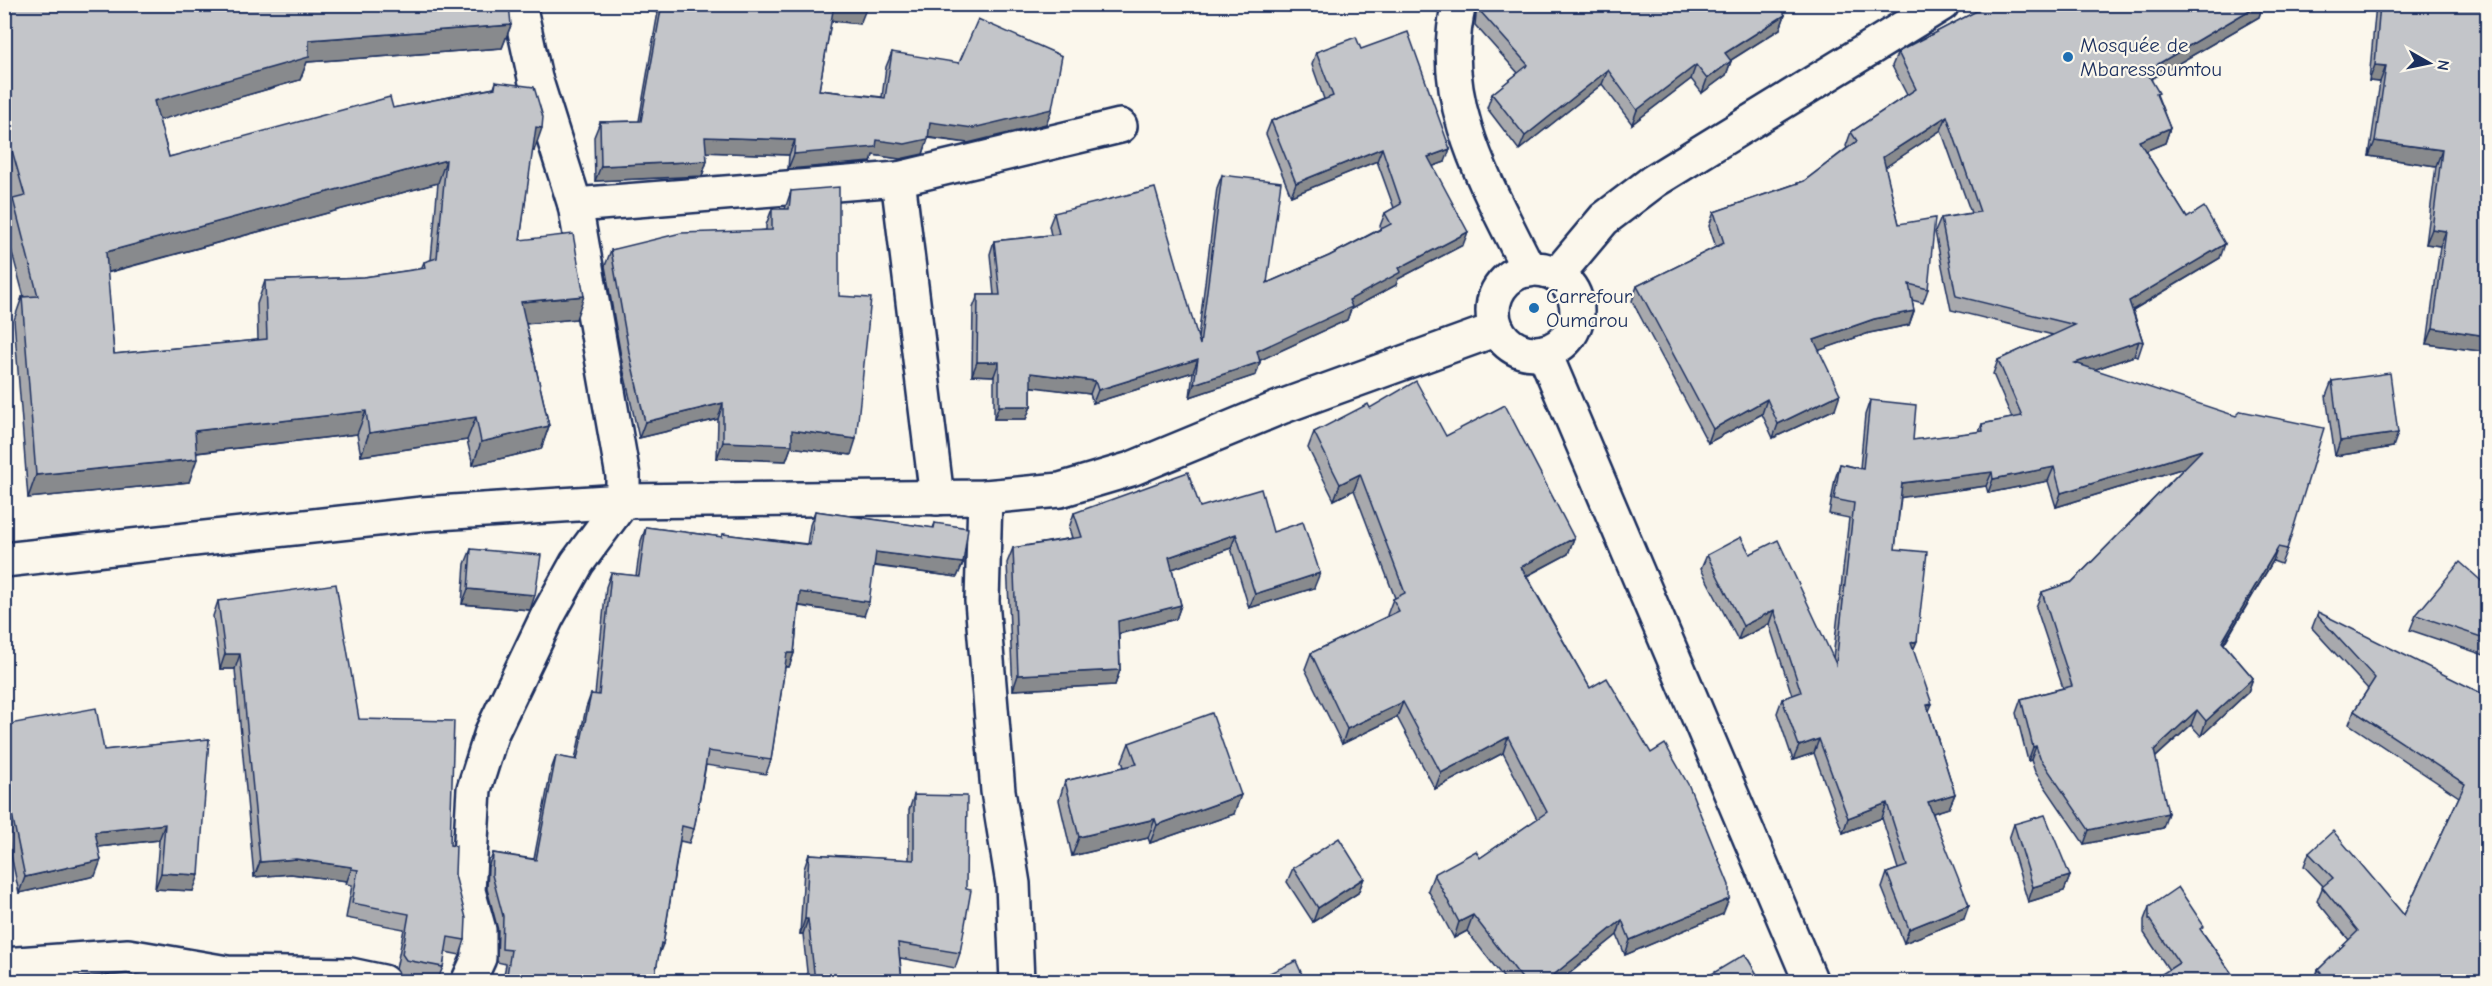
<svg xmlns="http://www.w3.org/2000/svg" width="2492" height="986" viewBox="0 0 2492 986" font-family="'Comic Neue',sans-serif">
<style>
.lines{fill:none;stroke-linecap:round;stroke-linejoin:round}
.minor-casing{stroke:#1b2f5e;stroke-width:38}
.minor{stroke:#fbf7ec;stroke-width:33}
.wall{fill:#a8a9ad;stroke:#1b2f5e;stroke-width:1.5;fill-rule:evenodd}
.shaded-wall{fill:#888a8d;stroke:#1b2f5e;stroke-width:1.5}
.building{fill:#c3c5c9;stroke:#1b2f5e;stroke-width:1.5;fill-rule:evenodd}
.poi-dot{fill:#1f6fb2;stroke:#fbf7ec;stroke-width:2}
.labels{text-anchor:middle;stroke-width:4.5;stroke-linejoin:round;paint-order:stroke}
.poi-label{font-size:21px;fill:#1b2f5e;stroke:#fbf7ec;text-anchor:start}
</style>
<rect width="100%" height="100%" fill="#fbf7ec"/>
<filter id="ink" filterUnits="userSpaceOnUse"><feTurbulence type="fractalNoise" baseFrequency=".0167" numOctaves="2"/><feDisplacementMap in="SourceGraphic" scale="12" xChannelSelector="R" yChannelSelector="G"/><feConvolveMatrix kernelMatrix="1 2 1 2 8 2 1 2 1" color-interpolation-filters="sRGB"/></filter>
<g filter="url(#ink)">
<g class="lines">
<g class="minor-casing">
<g id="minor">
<path d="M1459,4C1435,100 1488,187 1529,270"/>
<path d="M898,179L937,498"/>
<path d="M575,205L898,179L1120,126"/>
<circle cx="1535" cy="311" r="42"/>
<path d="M1557,275L1604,219L1654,181L1942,4"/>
<path d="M1544,352L1811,982"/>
<path d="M985,497L982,601L998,791L1013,884L1017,982"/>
<path d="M4,560L422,514L623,501L985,497L1060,490L1131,469L1281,407L1497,329"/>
<path d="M4,965L128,956L227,973L350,975L383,982"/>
<path d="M468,982L479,958V930L468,891L474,789L492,732L547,617L577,563L623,501V476L575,205L535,78L519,4"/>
</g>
</g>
<use href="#minor" class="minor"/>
</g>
<g class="wall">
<path d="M4,4L511,25L502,48L307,62L300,80L159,120L169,157L393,108L494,88L496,82L534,151H532L520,240L576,319L526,324L549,426L541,449L473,465L467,440L361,456L357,434L197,453L189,482L28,498L14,320L22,297H24L4,223L12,201L4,174ZM438,183L431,260L424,262L421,269L364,277L265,281L257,304L258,340L114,354L107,273Z"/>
<path d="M598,4H866L860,24L831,21L819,90L882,97L886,67L892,52L1046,124L968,143L928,138L923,154L900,159L873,155L871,162L788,169L789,155L706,152L707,161L702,176L595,181L594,137L600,122L639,121L658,12Z"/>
<path d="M1477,4H1779L1785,15L1780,29L1731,60V61L1726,75L1702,93L1691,79L1632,124L1602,84L1519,150L1487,108L1492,94L1518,73L1475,25Z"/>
<path d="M1984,4H2263L2259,17L2151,79L2170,128L2165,143L2145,151L2187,218L2220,258L2133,310L2143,342L2138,357L2134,356L2093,370L2287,549L2281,564L2273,561L2224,644L2253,678L2248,692L2201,736L2191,725L2155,758L2163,828L2084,844L2035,772L2031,760L2028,761L2016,713L2021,699L2063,688L2036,607L2042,592L2072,582L2184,468L2056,507L2048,481L1988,493L1986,486L1901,497L1895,549L1917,641L1913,650L1929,711L1955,794L1949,808L1933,813L1964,919L1904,943L1882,888L1887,873L1898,869L1882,818L1843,833L1814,753L1793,760L1777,713L1782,699L1792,695L1769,624L1738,640L1701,569L1707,555L1750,554L1833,658L1849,518L1829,514L1835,479L1840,464L1860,468L1865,415L1870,400L1913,440L1979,432L1982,424L2012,418L1993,374L1998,360L2053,335L1951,310L1935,232L1941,218L1971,213L1941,130L1885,167L1899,224L1928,289L1923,303L1912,300L1914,311L1909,325L1869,333L1819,350L1835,409L1773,438L1762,414L1708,443L1632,301L1637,286L1716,247L1709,226L1714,212L1804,181L1847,148L1846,146L1851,132L1907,95L1892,66L1898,52L1983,8Z"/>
<path d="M2376,4H2487V352L2427,344L2440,246L2426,244L2436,166L2369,156L2380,82L2369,81Z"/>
<path d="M1361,49L1445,162L1433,166L1463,245L1398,279L1396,285L1351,309L1347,320L1260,360V362L1256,375L1190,397L1193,372L1093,403L1090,394L1031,386V406L1026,419H994V376L972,375L973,308L978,295H994L990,254L994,241L1051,235L1049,226L1054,213L1198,338L1217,188L1222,175L1267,283L1329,256L1382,228L1380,226L1385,213L1394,208L1377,161L1291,196L1266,134L1271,121L1324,99L1312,65L1316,52Z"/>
<path d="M791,191L839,296L851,455L791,447L786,461L717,458L718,419L639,438L623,368L605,266L611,250L766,230V225L772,209H785Z"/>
<path d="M2332,381L2393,447L2335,456L2326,396Z"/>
<path d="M1370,408L1446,436L1574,538L1568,554L1527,576L1590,688L1723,914L1625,955L1617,935L1560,981H1506L1467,931L1454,938L1428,890L1434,874L1480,858L1537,819L1503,753L1435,789L1397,717L1342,744L1305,669L1311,653L1388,616L1387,615L1393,599L1395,598L1354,490L1334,500L1308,448L1314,432Z"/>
<path d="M1200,507L1273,532L1314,588L1249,608L1231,548L1172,569L1181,605L1176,619L1119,634L1120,670L1115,685L1013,690L1007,563L1013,548L1072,538L1069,528L1074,513Z"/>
<path d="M815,511L933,528L935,523L963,563L957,577L874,566L864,616L799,606L794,653L789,667H785L771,760L766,774L706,765L694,829L689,843L680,841L663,944L658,957L654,981H503L506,964L497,962L498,930L487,889L488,867L493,853L534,859L551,770L556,756L575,760L586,708L591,694L595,695L606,587L611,573L636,576L641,541L646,527L722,537L723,534L807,544L810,525Z"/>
<path d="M471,549L530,610L462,604L465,564Z"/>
<path d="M2487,586V656L2410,630L2416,615Z"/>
<path d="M218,601L359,719L450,845L465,940L460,955L445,952L443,967L437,981L400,975L396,969L404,929L346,918L352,885L346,884L347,881L291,874L254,877L235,669H220L213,616Z"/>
<path d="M2317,615L2487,696V915L2483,924L2487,981H2314L2318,970L2349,940L2317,901L2323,886L2304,866L2309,853L2404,915L2459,797L2349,724L2354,711L2368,689L2312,628Z"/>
<path d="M4,725L104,750L209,739L193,891L155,889L159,840L98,847L95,876L19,893L4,822Z"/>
<path d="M1129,743L1234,814L1150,843L1148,838L1072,856L1059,800L1065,781L1124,767L1122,761Z"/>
<path d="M914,795L960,953L955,968L900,958L902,981H808L803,934H800L804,869L809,854L909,860V810Z"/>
<path d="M2014,824L2070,876L2064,891L2028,902L2009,839Z"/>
<path d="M1293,868L1364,878L1358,893L1313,922L1287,882Z"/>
<path d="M2149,907L2202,931L2237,981L2169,970L2144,933V920Z"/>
</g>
<g class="shaded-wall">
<path d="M598,4H661L658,12Z"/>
<path d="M2260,4H2263L2259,17L2141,85L2146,71Z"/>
<path d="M834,5L866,9L860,24L829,20Z"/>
<path d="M1785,15L1780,29L1720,67L1725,53Z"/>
<path d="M511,25L502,48L307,62L300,80L146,124L154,101L309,40Z"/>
<path d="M1731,61L1726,75L1702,93L1707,79Z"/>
<path d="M1696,65L1691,79L1632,124L1637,110Z"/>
<path d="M2375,65L2386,66L2380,82L2369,81Z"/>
<path d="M1608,70L1602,84L1519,150L1525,136Z"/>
<path d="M1052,109L1046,124L968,143L925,137L930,122Z"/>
<path d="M1947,116L1941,130L1878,172L1883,157Z"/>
<path d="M536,127L542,128L534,151L527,150Z"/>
<path d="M2170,128L2165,143L2133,156L2139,141Z"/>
<path d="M705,137L795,140L789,155L700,152Z"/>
<path d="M928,139L923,154L900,159L873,155L871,162L788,169L794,154L877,140Z"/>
<path d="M2375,141L2442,150L2436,166L2369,156Z"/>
<path d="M1382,148L1377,161L1291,196L1296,183Z"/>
<path d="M1450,149L1445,162L1423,170L1428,157Z"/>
<path d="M446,160L438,183L98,275L106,252Z"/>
<path d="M707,161L702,176L595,181L601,166Z"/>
<path d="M2432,229L2446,231L2440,246L2426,244Z"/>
<path d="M1468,232L1463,245L1398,279L1396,285L1351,309L1347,320L1252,364L1257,351L1349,300L1399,268Z"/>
<path d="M2225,244L2220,258L2124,315L2129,301Z"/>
<path d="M584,296L576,319L512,325L521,302Z"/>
<path d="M1914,311L1909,325L1869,333L1809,354L1814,340L1874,319Z"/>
<path d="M2433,328L2487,336V352L2427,344Z"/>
<path d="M2139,341L2134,356L2070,378L2075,363Z"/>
<path d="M1198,359L1193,372L1093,403L1098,390Z"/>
<path d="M977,362H999L994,376L972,375Z"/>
<path d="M1260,362L1256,375L1190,397L1194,384Z"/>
<path d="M1031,373L1095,381L1090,394L1026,386Z"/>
<path d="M1840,394L1835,409L1773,438L1778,424Z"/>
<path d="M1767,399L1762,414L1708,443L1713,429Z"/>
<path d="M723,403L718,419L639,438L645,422Z"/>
<path d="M999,406H1031L1026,419H994Z"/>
<path d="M366,411L357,434L186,454L195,431Z"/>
<path d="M476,417L467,440L361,456L369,433Z"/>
<path d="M549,426L541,449L473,465L481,442Z"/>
<path d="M792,430L856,439L851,455L791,447L786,461L717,458L723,442Z"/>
<path d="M2398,433L2393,447L2335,456L2340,441Z"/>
<path d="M2202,450L2197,464L2056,507L2061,493Z"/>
<path d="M197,459L189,482L28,498L36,475Z"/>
<path d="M2054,467L2048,481L1988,493L1993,479Z"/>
<path d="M1992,472L1986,486L1897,498L1902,483Z"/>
<path d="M1360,474L1354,490L1334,500L1340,484Z"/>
<path d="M1236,534L1231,548L1164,572L1169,557Z"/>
<path d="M1574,538L1568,554L1515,582L1521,567Z"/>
<path d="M2278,547L2273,561L2216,656L2222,642Z"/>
<path d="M876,552L963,563L957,577L871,565Z"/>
<path d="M1320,573L1314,588L1249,608L1255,594Z"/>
<path d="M468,589L535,595L530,610L462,604Z"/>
<path d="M800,592L869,602L864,616L795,605Z"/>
<path d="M1181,605L1176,619L1113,635L1118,621Z"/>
<path d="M1774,610L1769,624L1738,640L1743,626Z"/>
<path d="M1917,641L1911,655V643Z"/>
<path d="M787,653H794L789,667L782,666Z"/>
<path d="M225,654H240L235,669H220Z"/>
<path d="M1120,670L1115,685L1013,690L1018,675Z"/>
<path d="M2253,678L2248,692L2201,736L2206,721Z"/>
<path d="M1403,702L1397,717L1342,744L1347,729Z"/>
<path d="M1932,704L1926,718L1927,705Z"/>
<path d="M2197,710L2191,725L2148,764L2154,750Z"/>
<path d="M1508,737L1503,753L1435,789L1441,773Z"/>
<path d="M1819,739L1814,753L1793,760L1799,746Z"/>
<path d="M2036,746L2031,760L2028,761L2033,747Z"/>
<path d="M1955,794L1949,808L1923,816L1928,802Z"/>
<path d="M1241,795L1234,814L1150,843L1157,825Z"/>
<path d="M1887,803L1882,818L1843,833L1848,818Z"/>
<path d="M2168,813L2163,828L2084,844L2089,830Z"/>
<path d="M1155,819L1148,838L1072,856L1079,837Z"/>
<path d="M165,824L159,840L89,848L95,832Z"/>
<path d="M296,859L352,867L347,881L291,874L254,877L260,862Z"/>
<path d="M101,860L95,876L19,893L25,877Z"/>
<path d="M161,873L199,875L193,891L155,889Z"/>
<path d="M2070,876L2064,891L2028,902L2033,887Z"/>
<path d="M1364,878L1358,893L1313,922L1318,908Z"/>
<path d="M1729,899L1723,914L1625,955L1630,940Z"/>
<path d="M1969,905L1964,919L1904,943L1909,929Z"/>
<path d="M1473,915L1467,931L1454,938L1459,922Z"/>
<path d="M805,919H808L803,934H800Z"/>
<path d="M1622,920L1617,935L1560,981H1546Z"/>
</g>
<g class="building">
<path d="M4,4H509L511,25L309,40V57L154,101L169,157L390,97L393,108L495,88L496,82L534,87L543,117L542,128L536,127L520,240L573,234L584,296L521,302L549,426L481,442L476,417L369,433L366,411L195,431L197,459L36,475L22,297L38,296L13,199L25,196L4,122ZM446,160L437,258L424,262L425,268L364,277L265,281L267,339L114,354L106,252Z"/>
<path d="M662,4H866V9L834,5L819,90L885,98L892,52L959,63L978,19L1062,56L1052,109L973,128L930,122L928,139L905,144L877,140L876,147L794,154L795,140L705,137L707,161L601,166L600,122L641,121Z"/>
<path d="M1481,4H1779L1785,15L1725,53L1731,61L1707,79L1696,65L1637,110L1608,70L1525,136L1492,94L1528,65L1480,11Z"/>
<path d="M1990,4H2260L2146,71L2159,93L2156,94L2170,128L2139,141L2187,218L2204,207L2225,244L2129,301L2143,342L2139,341L2075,363L2236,416L2241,411L2324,428L2287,549L2278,547L2222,642L2253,678L2206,721L2197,710L2154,750L2168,813L2089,830L2040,758L2036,746L2033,747L2021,699L2072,686L2042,592L2072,582L2202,450L2061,493L2054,467L1993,479L1992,472L1902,483L1895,549L1927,552L1917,641L1911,643L1932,704L1927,705L1955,794L1928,802L1969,905L1909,929L1887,873L1907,866L1887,803L1848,818L1819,739L1799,746L1782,699L1801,692L1774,610L1743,626L1707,555L1741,537L1750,554L1778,540L1836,664L1854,503L1834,499L1840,464L1863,469L1870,400L1916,405L1913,440L1983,431L1982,424L2022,416L1998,360L2075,325L1956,296L1941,218L1980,212L1947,116L1883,157L1899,224L1935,218L1928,289L1909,284L1914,311L1874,319L1814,340L1840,394L1778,424L1767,399L1713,429L1637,286L1724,243L1714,212L1804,181L1857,141L1851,132L1916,89L1898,52Z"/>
<path d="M2380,4H2487V336L2433,328L2446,231L2432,229L2442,150L2375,141L2386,66L2375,65Z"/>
<path d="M1408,32L1450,149L1428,157L1468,232L1399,268L1401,272L1349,300L1352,307L1257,351L1260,362L1194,384L1198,359L1098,390L1095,381L1031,373V406H999V362H977L978,295H1000L994,241L1059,234L1054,213L1155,188L1200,345L1222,175L1281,182L1267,283L1329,256L1391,224L1385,213L1401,204L1382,148L1296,183L1271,121L1333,96L1316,52L1356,37L1361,49Z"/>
<path d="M839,187V296L871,298L856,439L792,430V445L723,442V403L645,422L629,352L611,250L681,233L772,230V209H789L791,191Z"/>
<path d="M2390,373L2398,433L2340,441L2332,381Z"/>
<path d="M1416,381L1446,436L1505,405L1574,538L1521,567L1590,688L1607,678L1651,753L1665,744L1689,786L1729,885V899L1630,940L1622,920L1546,981H1524L1473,915L1459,922L1434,874L1476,851L1480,858L1547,812L1508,737L1441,773L1403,702L1347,729L1311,653L1399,611L1393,599L1405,593L1360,474L1340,484L1314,432L1368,404L1370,408Z"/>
<path d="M1188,472L1200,507L1261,489L1273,532L1303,522L1320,573L1255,594L1236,534L1169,557L1181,605L1118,621L1120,670L1018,675L1013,548L1082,537L1074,513Z"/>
<path d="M815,511L934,528L935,523L968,528L963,563L876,552L869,602L800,592L794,653H787L771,760L708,751L694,829L682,826L663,944L661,943L654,981H581L552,976L560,981H506L511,950L502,949L503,916L492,875L493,853L536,860L556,756L577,760L591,694L599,695L611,573L639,576L646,527L722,537L723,534L810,545Z"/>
<path d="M471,549L541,555L535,595L468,589Z"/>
<path d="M2460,562L2487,586V639L2416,615Z"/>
<path d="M336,584L359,719L454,721L450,845L456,846L455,875L466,918L465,940L448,937L443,967L406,960L402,954L409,914L352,903L358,870L351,869L352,867L296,859L260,862L240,654H225L218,601Z"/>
<path d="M2318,612L2487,696V912L2482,924L2487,925V981H2329L2318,970L2358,931L2322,887L2333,878L2309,853L2333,831L2404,915L2465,784L2354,711L2375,678L2317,615Z"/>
<path d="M96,708L104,750L209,739L199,875L161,873L165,824L95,832L101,860L25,877L6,785H4V725Z"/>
<path d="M1212,713L1241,795L1157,825L1155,819L1079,837L1065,781L1137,764L1129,743Z"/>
<path d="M914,795L967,796L966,889L971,890L960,953L898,943L902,981H815L808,919H805L809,854L914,860Z"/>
<path d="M2045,815L2070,876L2033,887L2014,824Z"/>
<path d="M1339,838L1364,878L1318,908L1293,868Z"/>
<path d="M2178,887L2204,926L2200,929L2237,981H2151L2179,963L2149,919V907Z"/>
<path d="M1745,954L1761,981H1700Z"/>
<path d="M1296,961L1305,981H1252Z"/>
<path d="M1220,978L1221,981H1211Z"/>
</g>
</g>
<g class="poi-dot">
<circle cx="2068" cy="57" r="6"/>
<circle cx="1534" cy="308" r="6"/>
</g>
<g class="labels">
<g class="poi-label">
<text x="2080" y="52">Mosquée de<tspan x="2080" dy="24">Mbaressoumtou</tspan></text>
<text x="1546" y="303">Carrefour<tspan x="1546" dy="24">Oumarou</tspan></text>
</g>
</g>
<rect width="2492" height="986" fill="none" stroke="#fbf7ec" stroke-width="24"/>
<rect x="12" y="12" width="2468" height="962" fill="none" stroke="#1b2f5e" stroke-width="2" filter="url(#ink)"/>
<g transform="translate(2429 63) rotate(99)" stroke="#fbf7ec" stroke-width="4.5" paint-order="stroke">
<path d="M0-4.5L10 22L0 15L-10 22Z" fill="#1b2f5e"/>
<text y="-9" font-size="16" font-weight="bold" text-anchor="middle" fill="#1b2f5e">N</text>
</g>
</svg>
